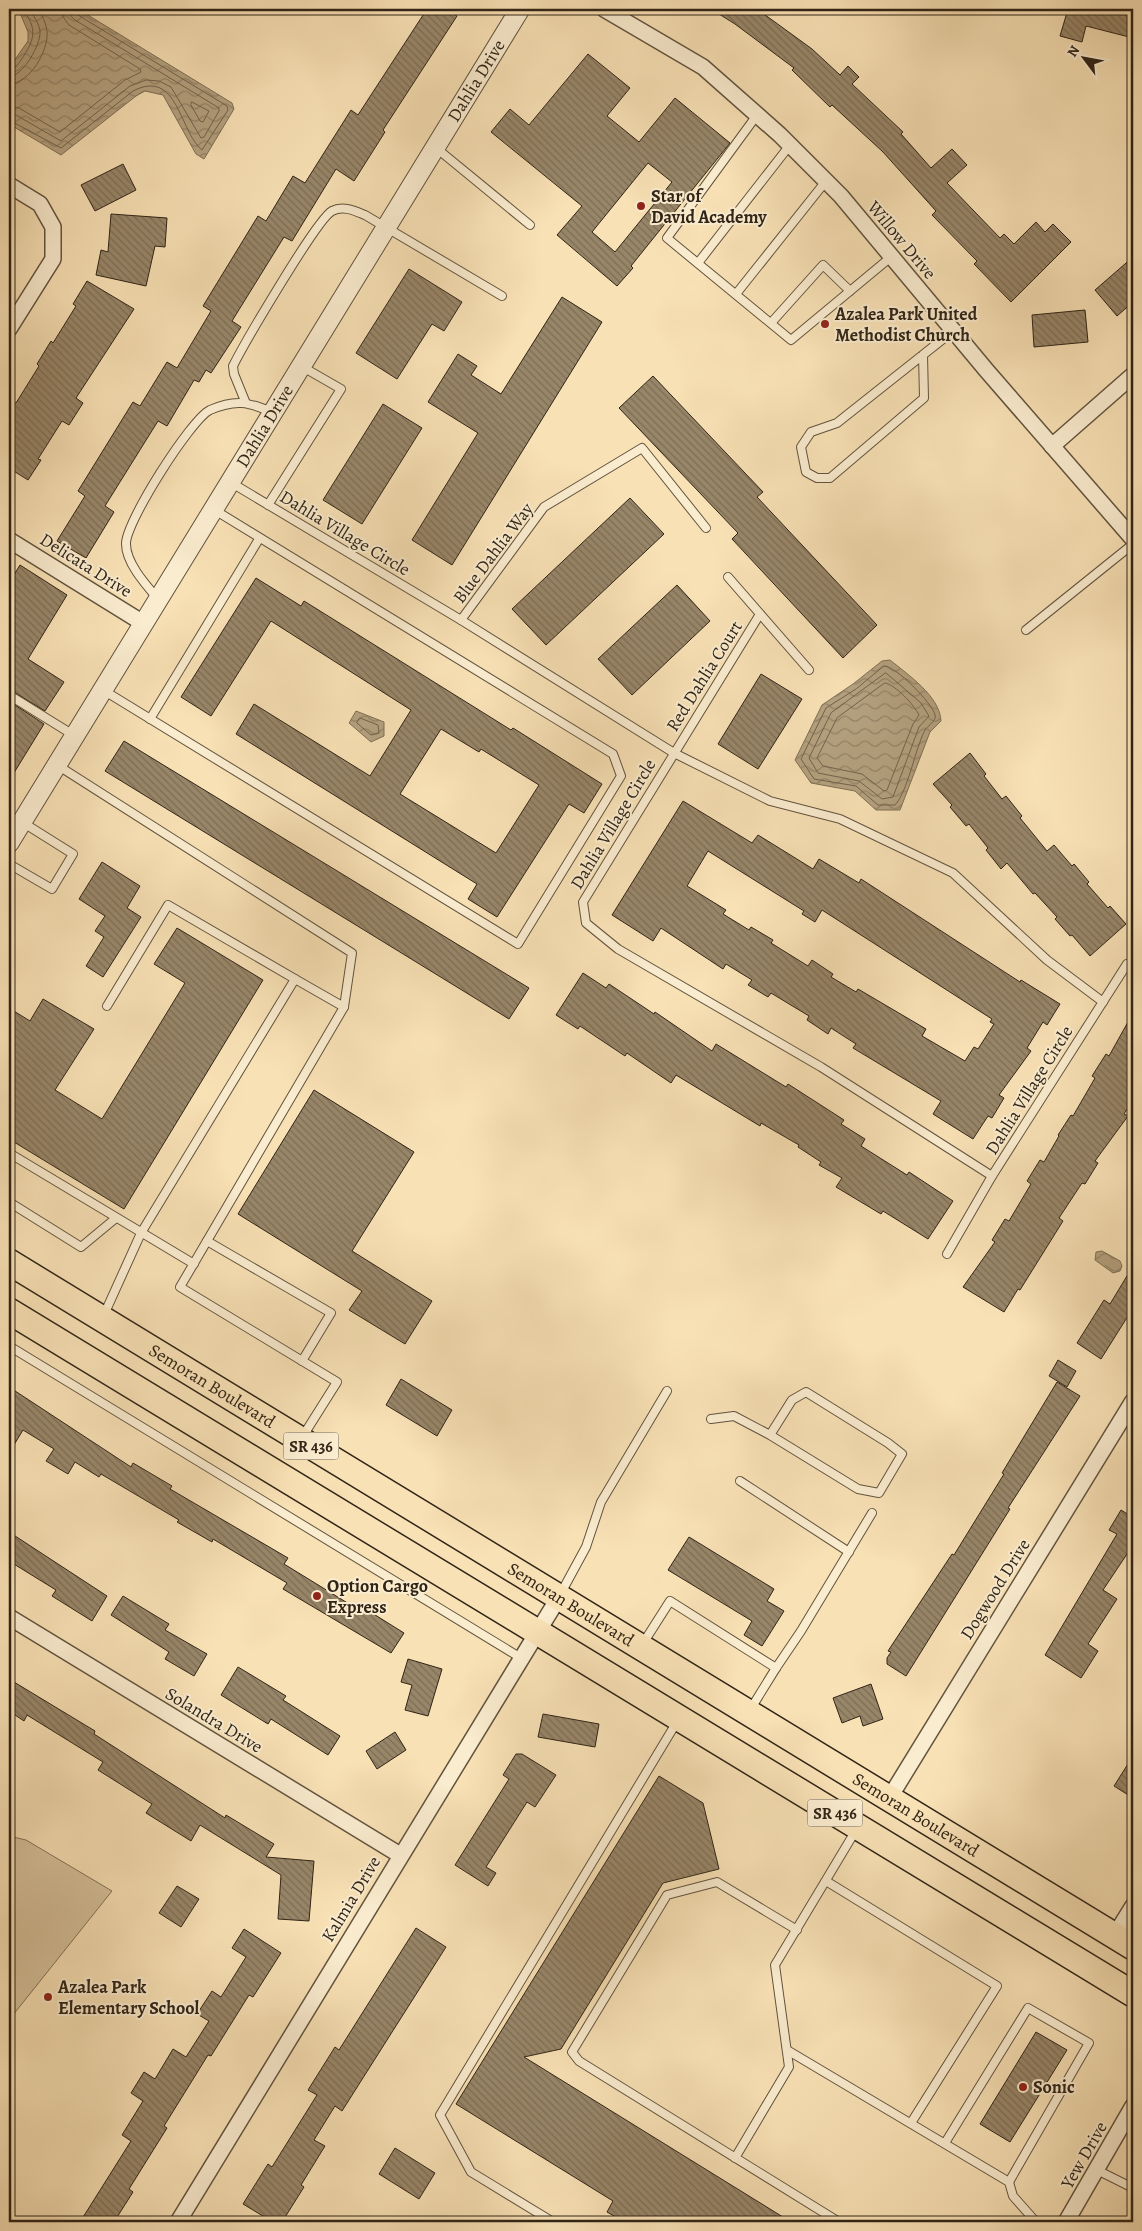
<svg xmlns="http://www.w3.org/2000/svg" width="1142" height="2231" viewBox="0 0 1142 2231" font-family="Alegreya,serif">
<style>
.garden{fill:#d6c19a;stroke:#837258}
.water{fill:url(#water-waves);stroke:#7f6f55}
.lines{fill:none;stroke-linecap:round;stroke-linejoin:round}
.shore{stroke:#72624b;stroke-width:1}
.building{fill:url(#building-back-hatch);stroke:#302417;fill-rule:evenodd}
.service-casing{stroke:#62533e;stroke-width:10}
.minor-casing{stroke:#62533e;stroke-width:18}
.tertiary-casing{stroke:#62533e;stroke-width:21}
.primary-casing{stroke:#302417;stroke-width:28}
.service{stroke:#faeccf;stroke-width:8}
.minor{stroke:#faeccf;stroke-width:15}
.tertiary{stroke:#faeccf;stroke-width:19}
.primary{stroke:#f8e1b5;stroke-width:25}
.poi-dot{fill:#8f2418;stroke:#faeccf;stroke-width:2}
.labels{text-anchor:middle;stroke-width:4;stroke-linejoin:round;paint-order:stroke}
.shield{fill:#faeccf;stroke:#6d604e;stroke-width:1}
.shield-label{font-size:16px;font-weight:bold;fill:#302417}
.street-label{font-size:18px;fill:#302417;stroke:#faeccf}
.poi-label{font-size:18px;font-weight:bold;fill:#302417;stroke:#faeccf;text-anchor:start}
</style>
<defs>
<pattern id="water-waves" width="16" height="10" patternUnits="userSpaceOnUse" patternTransform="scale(1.25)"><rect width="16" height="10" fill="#b4a17f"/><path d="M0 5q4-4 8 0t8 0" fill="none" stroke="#938367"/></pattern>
<pattern id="building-back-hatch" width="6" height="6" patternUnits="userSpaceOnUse" patternTransform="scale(1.25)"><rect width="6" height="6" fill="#988669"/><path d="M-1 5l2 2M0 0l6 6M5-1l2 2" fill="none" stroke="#7c6d55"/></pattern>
</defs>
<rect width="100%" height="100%" fill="#f8e1b5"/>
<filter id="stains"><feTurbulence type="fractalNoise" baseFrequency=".004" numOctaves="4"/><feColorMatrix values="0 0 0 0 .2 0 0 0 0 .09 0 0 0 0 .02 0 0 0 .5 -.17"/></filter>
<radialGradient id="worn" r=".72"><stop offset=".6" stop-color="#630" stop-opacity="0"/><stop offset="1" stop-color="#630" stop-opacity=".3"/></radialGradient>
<path class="garden" d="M9,1836L26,1840L112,1891L9,2020Z"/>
<g class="water">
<path d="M13,9H78L232,103L234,109L204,159L196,154L163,95L145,91L136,96L61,155L9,124V68L28,41V32L20,13Z"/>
<path d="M890,660C907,674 940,696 941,721L930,732L900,810H876L855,791L811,783L795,760L822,705L853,684L882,661Z"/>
<path d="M356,711L384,722V736L371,742L349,723Z"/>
<path d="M1102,1251L1120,1261L1122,1266L1120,1271L1113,1273L1095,1260L1096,1252Z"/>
</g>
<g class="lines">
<g class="shore">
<path d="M9,71C15,70 17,65 21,60C34,41 39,29 22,9"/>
<path d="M9,77C23,76 41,45 40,31C39,23 33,16 30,9"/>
<path d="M9,84C30,84 49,50 47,31C46,23 42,16 39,9"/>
<path d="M192,102L209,111L203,122L200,121L191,105Z"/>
<path d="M9,106L19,108L60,132L125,80L141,72L140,69L69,25L63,17L62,9"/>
<path d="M9,114L16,115L61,141L130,86L146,80L159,81L171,87L201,138L204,137L219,111V108L75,20L71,16L70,9"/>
<path d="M9,120L61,148L133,91C178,68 179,131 202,150L228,110L227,106L78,15L76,9"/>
<path d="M884,666C895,665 933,704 935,715C937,721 928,725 925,730C915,749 908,791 895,805H878L856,786L814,779L801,759L826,708L856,689Z"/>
<path d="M886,673L921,703L929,716L919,727L893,797L882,799L859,781L818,773L809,758L831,713Z"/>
<path d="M885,683C896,685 914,705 919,715L913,724L887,790L884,791L862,774L823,766L817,758L837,718Z"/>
<path d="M360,718L378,725L379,733L371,735L357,723Z"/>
</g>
</g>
<g class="building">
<path d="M427,9H445L457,16L383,130L385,132L354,181L336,169L292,241L284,237L232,321L241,327L211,373L206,370L199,382L194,380L167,426L158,421L105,506L114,512L86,558L57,541L85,496L78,491L133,402L140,406L167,362L177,368L211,311L203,306L258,216L266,221L293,176L305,183L351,110L358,115Z"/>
<path d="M711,9H757L812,49L840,75L848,66L859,77L852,84L903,132L901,134L931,168L952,149L967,165L947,183L1000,238L1004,234L1014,244L1036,222L1045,232L1053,224L1071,242L1011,302L974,264L977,261L932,215L936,211L883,152L832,105L830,107L792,70L794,68L735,24Z"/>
<path d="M1068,9H1133V38L1086,26L1082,42L1060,36Z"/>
<path d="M588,54L630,88L607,116L639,142L675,98L730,143L631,266L633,268L617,286L557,235L582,206L491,132L510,109L529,125ZM648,163L672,182L615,252L592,232Z"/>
<path d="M123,164L136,190L95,211L81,185Z"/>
<path d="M111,214L167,218L165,247L155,246L146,286L96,275L101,250L108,252Z"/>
<path d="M1133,257V302L1117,316L1095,290Z"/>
<path d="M409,269L462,302L444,331L432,324L397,379L356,353Z"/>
<path d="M87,281L134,309L76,398L83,403L69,425L62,421L38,459L41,460L28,480L9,468V410L14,402L16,403L39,366L37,364L51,341L53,343L76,306L73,304Z"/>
<path d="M562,297L602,322L452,565L412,540L478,433L428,402L458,354L477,366L471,375L501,394Z"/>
<path d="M1085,310L1088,342L1034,347L1032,315Z"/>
<path d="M653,376L763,492L757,497L877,625L843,658L732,539L738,533L619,408Z"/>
<path d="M383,404L422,428L362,524L323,500Z"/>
<path d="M630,498L664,534L546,645L512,609Z"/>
<path d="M20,565L67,595L28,659L64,682L45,711L9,689V583Z"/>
<path d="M256,578L301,606L304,601L511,730L513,728L602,784L584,813L569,804L497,917L468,899L477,884L236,734L254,704L370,776L411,710L271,621L211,716L181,697ZM441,729L479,752L481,749L539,785L496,853L400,794Z"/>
<path d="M677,585L710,621L632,695L598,659Z"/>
<path d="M761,674L802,699L758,769L718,744Z"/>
<path d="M9,701L44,724L9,781Z"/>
<path d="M124,741L529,988L509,1019L105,771Z"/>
<path d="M970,753L986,774L984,776L1002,799L1006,796L1022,816L1020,818L1047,851L1054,845L1072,866L1074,864L1089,882L1087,884L1108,908L1110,906L1126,924L1090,956L1072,935L1070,936L1055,919L1057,917L1035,893L1033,894L1007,863L1001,869L986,850L988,848L969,824L966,826L950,807L952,805L933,784Z"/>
<path d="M683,801L752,843L758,835L813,869L819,859L859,883L861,879L1020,982L1021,980L1060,1004L1047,1025L1043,1022L1027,1048L1031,1051L999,1095L1004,1098L992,1118L988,1116L973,1139L933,1114L941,1101L853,1048L856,1044L831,1028L828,1034L807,1020L809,1016L771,993L768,997L748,985L752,980L726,964L723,969L661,928L653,941L612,915ZM708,851L804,911L802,914L815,922L822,910L992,1019L990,1022L994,1024L978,1049L974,1047L965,1061L922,1036L926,1029L858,989L856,992L831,977L833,974L812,960L808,966L771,943L773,940L751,927L749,930L723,914L726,910L687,886Z"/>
<path d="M102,862L140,886L127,908L141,917L103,977L86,966L104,937L95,931L105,916L79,899Z"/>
<path d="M177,928L263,980L124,1209L9,1139V1008L30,1021L43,999L94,1029L55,1090L102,1119L185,983L154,964Z"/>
<path d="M583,973L606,988L609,984L654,1014L655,1012L712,1051L716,1044L786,1087L788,1084L844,1120L841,1124L865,1139L861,1146L907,1175L909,1172L953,1201L928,1239L883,1211L881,1214L836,1187L842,1178L819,1165L821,1162L798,1147L799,1145L761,1123L760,1126L676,1075L671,1083L627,1053L625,1056L580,1026L578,1029L556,1015Z"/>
<path d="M1133,1013V1100L1124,1114L1128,1116L1095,1161L1098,1163L1085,1184L1082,1183L1059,1218L1063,1221L1020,1290L1018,1289L1004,1312L963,1287L995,1242L992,1240L1005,1219L1009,1221L1031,1184L1027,1181L1040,1160L1044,1162L1059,1136L1058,1135L1071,1115L1073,1116L1095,1078L1092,1076L1106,1054L1109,1056Z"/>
<path d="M314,1090L414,1152L352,1251L432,1301L405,1344L349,1310L362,1291L238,1214Z"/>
<path d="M1133,1266V1308L1101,1359L1077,1343L1104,1300L1110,1304Z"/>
<path d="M1058,1360L1076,1371L1067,1387L1049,1376Z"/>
<path d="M401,1379L452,1410L437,1436L386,1405Z"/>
<path d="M1057,1382L1080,1396L1008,1508L1010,1509L906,1676L887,1664V1658L891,1652L888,1651L952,1554L954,1555L1004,1474L1002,1473Z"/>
<path d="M9,1387L131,1467L133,1463L172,1486L170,1489L288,1558L284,1564L354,1607L356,1603L404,1633L391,1653L283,1589L287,1583L213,1539L212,1542L177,1522L179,1520L101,1474L99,1477L75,1462L68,1474L46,1461L54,1449L23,1430L9,1453Z"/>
<path d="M1133,1508V1545L1103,1590L1117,1599L1088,1644L1098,1651L1081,1678L1045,1655L1117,1534L1109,1530L1121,1510L1129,1515Z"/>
<path d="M9,1532L107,1596L92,1621L52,1596L56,1590L9,1561Z"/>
<path d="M689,1537L774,1589L767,1601L784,1611L762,1646L744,1635L752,1621L668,1570Z"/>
<path d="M123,1596L169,1624L165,1630L207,1654L194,1676L165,1659L169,1652L111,1615Z"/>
<path d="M408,1659L442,1669L428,1716L405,1710L412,1685L401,1682Z"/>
<path d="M238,1667L286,1696L283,1700L340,1736L328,1755L271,1719L268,1724L221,1695Z"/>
<path d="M9,1679L95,1731L94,1734L225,1818L226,1815L274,1844L266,1857L314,1861L309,1921L278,1919L281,1875L200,1825L191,1841L146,1813L152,1804L98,1770L103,1762L27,1715L24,1721L9,1711Z"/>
<path d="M871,1684L883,1719L863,1726L860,1716L842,1723L833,1698Z"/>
<path d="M543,1714L599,1724L595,1747L538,1737Z"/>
<path d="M395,1732L406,1750L377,1769L366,1751Z"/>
<path d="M516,1754H522L556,1775L535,1807L527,1802L486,1867L496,1873L488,1886L455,1865L509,1779L503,1775Z"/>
<path d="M1133,1756V1798L1114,1786Z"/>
<path d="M659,1776L703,1803L719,1869L663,1883L561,2049L524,2057L791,2222H612L616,2217L607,2212L613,2201L456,2104Z"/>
<path d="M177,1886L199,1899L181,1927L159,1913Z"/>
<path d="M416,1928L446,1947L342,2111L335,2106L314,2140L325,2146L301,2185L304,2187L282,2222H273L243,2204L268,2164L272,2167L317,2095L308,2090L335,2047L339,2050Z"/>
<path d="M244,1929L281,1953L253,1997L249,1995L211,2056L208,2055L164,2126L167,2128L129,2189L133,2192L114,2222H80L131,2141L122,2135L143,2101L131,2093L144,2072L155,2079L173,2049L186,2057L209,2021L197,2014L212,1991L221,1997L246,1957L232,1948Z"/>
<path d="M1036,2032L1067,2050L1010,2142L980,2124Z"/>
<path d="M395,2148L435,2173L419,2199L379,2174Z"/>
</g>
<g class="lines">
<g class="service-casing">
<g id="service">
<path d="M757,115L667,238L791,340L891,257"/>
<path d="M435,147L530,225"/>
<path d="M698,263L790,145"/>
<path d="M736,294L826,181"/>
<path d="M771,323L823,265L850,291"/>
<path d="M923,355L924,398L830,478H817L806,472L801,447L811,432L837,423L953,331"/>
<path d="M245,401L234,374L233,366C244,344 317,219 332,211C343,205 355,211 365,215L502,296"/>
<path d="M230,482L461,620L674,753L770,801L840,819L953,873L1047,960L1103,1002"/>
<path d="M268,505L341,389L301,366"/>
<path d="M728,577L809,670"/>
<path d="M158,599C146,585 126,563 126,544C125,523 191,419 210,410C236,399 248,402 272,412"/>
<path d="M760,614L583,902L586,923L618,949L821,1067L992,1176"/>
<path d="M461,620L544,507L642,448L706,528"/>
<path d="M1026,630L1133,544"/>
<path d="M103,690L518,944L621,776L613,754L213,509"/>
<path d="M9,695L75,736"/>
<path d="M150,719L259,539"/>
<path d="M57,765L352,953L344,1007L180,1287L337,1382L303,1436"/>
<path d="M9,864L52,889L73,854L22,822"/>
<path d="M107,1006L168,905L295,979"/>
<path d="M9,1153L194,1264"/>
<path d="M9,1202L81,1247L116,1218"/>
<path d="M207,1241L331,1313L302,1361"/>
<path d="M947,1254L992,1176L1127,964"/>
<path d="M103,1317L141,1233L295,979L344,1007"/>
<path d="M9,1346L521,1658"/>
<path d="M711,1419L734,1416L770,1435L858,1489L879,1493L902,1454L888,1443L806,1392L792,1400L770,1435"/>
<path d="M740,1481L849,1552"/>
<path d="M561,1593L586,1547L601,1502L667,1391"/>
<path d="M642,1645L670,1601L776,1668L801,1631L872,1513"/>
<path d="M750,1710L776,1668"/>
<path d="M826,1881L997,1986L911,2123"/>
<path d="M797,1930L717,1882L667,1895L572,2052L579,2061L839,2222"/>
<path d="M787,2050L1009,2182L1013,2196L1036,2222"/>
<path d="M945,2143L1028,2008L1089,2043L1009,2182"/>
<path d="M735,2158L789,2067L775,1965L856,1830"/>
<path d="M1097,2170L1133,2188"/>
<path d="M553,2222L471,2172L440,2115L678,1720"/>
</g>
</g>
<g class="minor-casing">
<g id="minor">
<path d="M604,9L703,67L780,135L841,196L987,371L1133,539"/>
<path d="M9,185L40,204L53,227V259L9,329"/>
<path d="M1052,446L1133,375"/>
<path d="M9,540L143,623"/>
<path d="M9,1617L400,1855"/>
<path d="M890,1797L1133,1401"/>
<path d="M1115,1935L1133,1906"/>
<path d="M178,2222L559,1597"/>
<path d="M1066,2222L1133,2106"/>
</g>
</g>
<g class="tertiary-casing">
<g id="tertiary">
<path id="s1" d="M9,843L520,9"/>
</g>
</g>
<g class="primary-casing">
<g id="primary">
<path id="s2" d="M9,1262L1133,1947"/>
<path d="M9,1311L1133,1994"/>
</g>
</g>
<use href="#service" class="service"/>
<use href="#minor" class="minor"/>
<use href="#tertiary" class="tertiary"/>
<use href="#primary" class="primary"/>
</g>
<g class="poi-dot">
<circle cx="641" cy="206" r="5"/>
<circle cx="825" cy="324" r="5"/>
<circle cx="317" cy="1596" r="5"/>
<circle cx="48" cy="1997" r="5"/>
<circle cx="1023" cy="2087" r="5"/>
</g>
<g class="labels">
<g class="shield">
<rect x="283.5" y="1432.5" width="55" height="27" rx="4"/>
<rect x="807.5" y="1799.5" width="55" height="27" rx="4"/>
</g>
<g class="shield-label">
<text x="311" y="1452">SR 436</text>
<text x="835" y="1819">SR 436</text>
</g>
<g class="street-label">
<text dy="6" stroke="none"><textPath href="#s1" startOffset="894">Dahlia Drive</textPath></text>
<text transform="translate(902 240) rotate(50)" y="6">Willow Drive</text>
<text dy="6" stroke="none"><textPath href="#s1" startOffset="489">Dahlia Drive</textPath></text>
<text transform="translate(345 533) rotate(31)" y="6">Dahlia Village Circle</text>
<text transform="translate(493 553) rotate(-53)" y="6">Blue Dahlia Way</text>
<text transform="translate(86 565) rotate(32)" y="6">Delicata Drive</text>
<text transform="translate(704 676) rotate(-58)" y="6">Red Dahlia Court</text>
<text transform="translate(613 824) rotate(-59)" y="6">Dahlia Village Circle</text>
<text transform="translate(1029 1090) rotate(-58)" y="6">Dahlia Village Circle</text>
<text dy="6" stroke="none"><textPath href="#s2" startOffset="238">Semoran Boulevard</textPath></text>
<text transform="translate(995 1589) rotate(-58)" y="6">Dogwood Drive</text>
<text dy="6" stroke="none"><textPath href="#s2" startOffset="658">Semoran Boulevard</textPath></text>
<text transform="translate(214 1720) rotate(31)" y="6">Solandra Drive</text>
<text dy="6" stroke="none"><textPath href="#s2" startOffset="1062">Semoran Boulevard</textPath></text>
<text transform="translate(351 1899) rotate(-59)" y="6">Kalmia Drive</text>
<text transform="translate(1084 2155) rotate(-60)" y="6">Yew Drive</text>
</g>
<g class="poi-label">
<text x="651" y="202">Star of<tspan x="651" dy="21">David Academy</tspan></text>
<text x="835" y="320">Azalea Park United<tspan x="835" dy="21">Methodist Church</tspan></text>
<text x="327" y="1592">Option Cargo<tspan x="327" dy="21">Express</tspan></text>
<text x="58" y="1993">Azalea Park<tspan x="58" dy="21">Elementary School</tspan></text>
<text x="1033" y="2093">Sonic</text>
</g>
</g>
<rect width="1142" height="2231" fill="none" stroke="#f8e1b5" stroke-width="30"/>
<rect x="10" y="10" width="1122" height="2211" fill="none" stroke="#302417" stroke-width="2.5"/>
<rect x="15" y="15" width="1112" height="2201" fill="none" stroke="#302417"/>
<g transform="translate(1084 58) rotate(302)" stroke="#faeccf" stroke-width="4" paint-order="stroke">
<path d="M0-4L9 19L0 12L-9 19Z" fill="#302417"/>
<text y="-8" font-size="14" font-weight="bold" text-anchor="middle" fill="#302417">N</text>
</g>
<rect width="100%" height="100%" filter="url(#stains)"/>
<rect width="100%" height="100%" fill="url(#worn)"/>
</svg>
